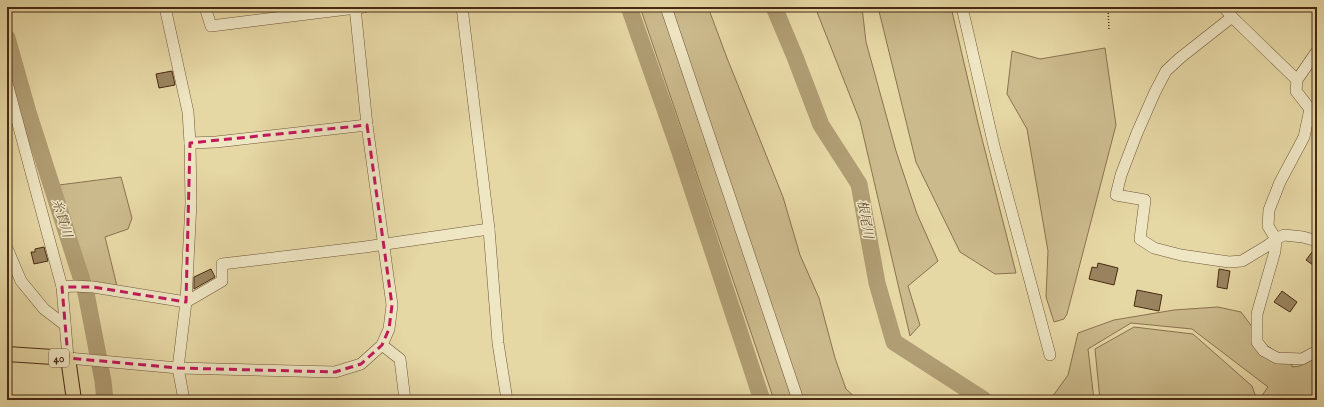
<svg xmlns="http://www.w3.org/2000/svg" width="1324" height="407" viewBox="0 0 1324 407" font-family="'IM FELL English','Noto Serif JP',serif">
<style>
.green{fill:#cbba8c;stroke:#8a7250}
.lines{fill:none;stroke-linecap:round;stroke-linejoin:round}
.river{stroke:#b09d73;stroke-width:17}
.building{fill:#9a845f;stroke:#482a13}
.minor-casing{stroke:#705638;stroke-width:12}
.major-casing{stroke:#482a13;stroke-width:16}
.path{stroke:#482a13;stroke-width:1.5;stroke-dasharray:1 2;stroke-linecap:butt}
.minor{stroke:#efe6c4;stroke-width:11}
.major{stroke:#e6d8a5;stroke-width:14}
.marked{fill:none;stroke:#c2185b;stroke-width:3;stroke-dasharray:8 5;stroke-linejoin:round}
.labels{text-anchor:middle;stroke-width:3;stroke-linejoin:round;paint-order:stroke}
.shield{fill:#efe6c4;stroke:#7a6248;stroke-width:1}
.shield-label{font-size:11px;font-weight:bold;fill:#482a13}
.water-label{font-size:13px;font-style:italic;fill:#62472b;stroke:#efe6c4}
</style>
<rect width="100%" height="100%" fill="#e6d8a5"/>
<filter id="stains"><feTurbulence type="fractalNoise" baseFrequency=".005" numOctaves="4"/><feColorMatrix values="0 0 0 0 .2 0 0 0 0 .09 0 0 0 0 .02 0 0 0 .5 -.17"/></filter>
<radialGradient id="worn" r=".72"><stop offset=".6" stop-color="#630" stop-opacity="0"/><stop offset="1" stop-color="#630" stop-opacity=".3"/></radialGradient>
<g class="green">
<path d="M640,7H708L727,58L783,197L800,255L819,298L835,358L846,389L858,400H774Z"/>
<path d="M815,7H862L866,42L896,151L917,214L938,261L908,286L920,325L910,336L860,121Z"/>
<path d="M878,7H951L978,123L1016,273L995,274L960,252L916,162Z"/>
<path d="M1105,48L1116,125L1067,314L1064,319L1054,322L1046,297L1048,251L1027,129L1007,94L1012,51L1040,59Z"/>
<path d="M121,177L132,218L128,229L105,237L117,286L90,284L59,185Z"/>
<path d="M1218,307L1241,312L1266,345L1292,362V367L1300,366L1317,357V400H1259L1268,387L1192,329L1131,323L1088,349L1094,400H1050L1068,375L1078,333L1114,320L1174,310Z"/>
<path d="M1134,327L1193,334L1252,386L1257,400H1100L1095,349Z"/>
</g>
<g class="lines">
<g class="river">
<path d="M629,7L680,152L762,400"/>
<path d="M774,7L795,57L821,125L859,184L877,283L894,342L984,400"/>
<path d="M7,38L28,112L86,293L103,381L105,400"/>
</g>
</g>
<g class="building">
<path d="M172,71L175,85L159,88L156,74Z"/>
<path d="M44,247L48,261L34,264L31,252H35V249Z"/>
<path d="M1315,248H1317V268L1306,260Z"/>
<path d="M1098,263L1118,268L1114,285L1089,279L1092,267L1097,268Z"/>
<path d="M211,269L215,277L194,289V277Z"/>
<path d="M1219,269L1230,271L1227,289L1217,287Z"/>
<path d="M1137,290L1162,295L1159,311L1134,306Z"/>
<path d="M1282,291L1297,302L1290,312L1274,302Z"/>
</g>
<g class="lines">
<g class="minor-casing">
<g id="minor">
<path d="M165,7L188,112L190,143L191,203L186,302L178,368L184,400"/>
<path d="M205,7L211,26L364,7"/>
<path d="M462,7L489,229L498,343L507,400"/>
<path d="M666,7L798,400"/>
<path d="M962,7L994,146L1050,355"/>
<path d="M1224,7L1232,17L1297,80"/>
<path d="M1232,17L1180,58L1166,71L1155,92L1137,133L1121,175L1116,195L1145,200L1140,239L1154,248L1181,255L1229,262L1242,261L1267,246L1276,239L1284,235L1303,237L1317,241"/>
<path d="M7,83L62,287L68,358L178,368L335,372L361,364L382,345L389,329L392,305L367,125L355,7"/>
<path d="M1310,109L1304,137L1280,182L1269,210L1268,226L1276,239L1275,251L1257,314V342L1264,351L1277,358L1302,359L1317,351"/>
<path d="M1316,113L1310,109L1296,91L1297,80L1317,51"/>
<path d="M190,143L216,142L367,125"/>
<path d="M7,248L21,281L44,309L65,325"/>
<path d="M62,287L74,286L93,287L186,302L222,281V264L365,247L489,229"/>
<path d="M382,345L400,359L405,400"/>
</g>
</g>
<g class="major-casing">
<path id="major" d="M7,354L68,358L74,400"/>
</g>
<path class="path" d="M1108,7L1109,30"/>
<use href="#minor" class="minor"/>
<use href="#major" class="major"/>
</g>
<path class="marked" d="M367,125L392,305L389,329L382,345L361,364L335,372L178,368L68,358L62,287H93L186,302L190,143Z"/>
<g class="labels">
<rect class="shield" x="49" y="349" width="20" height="18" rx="3"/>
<g class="shield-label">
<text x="59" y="362">40</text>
</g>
<g class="water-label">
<text transform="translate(63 218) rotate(73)" y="5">糸貫川</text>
<text transform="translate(866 219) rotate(80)" y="5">根尾川</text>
</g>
</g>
<rect width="1324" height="407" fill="none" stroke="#e6d8a5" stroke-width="24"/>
<rect x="8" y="8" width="1308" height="391" fill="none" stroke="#482a13" stroke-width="2"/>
<rect x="12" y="12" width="1300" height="383" fill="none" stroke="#482a13"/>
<rect width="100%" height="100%" filter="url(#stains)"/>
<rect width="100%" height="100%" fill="url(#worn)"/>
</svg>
